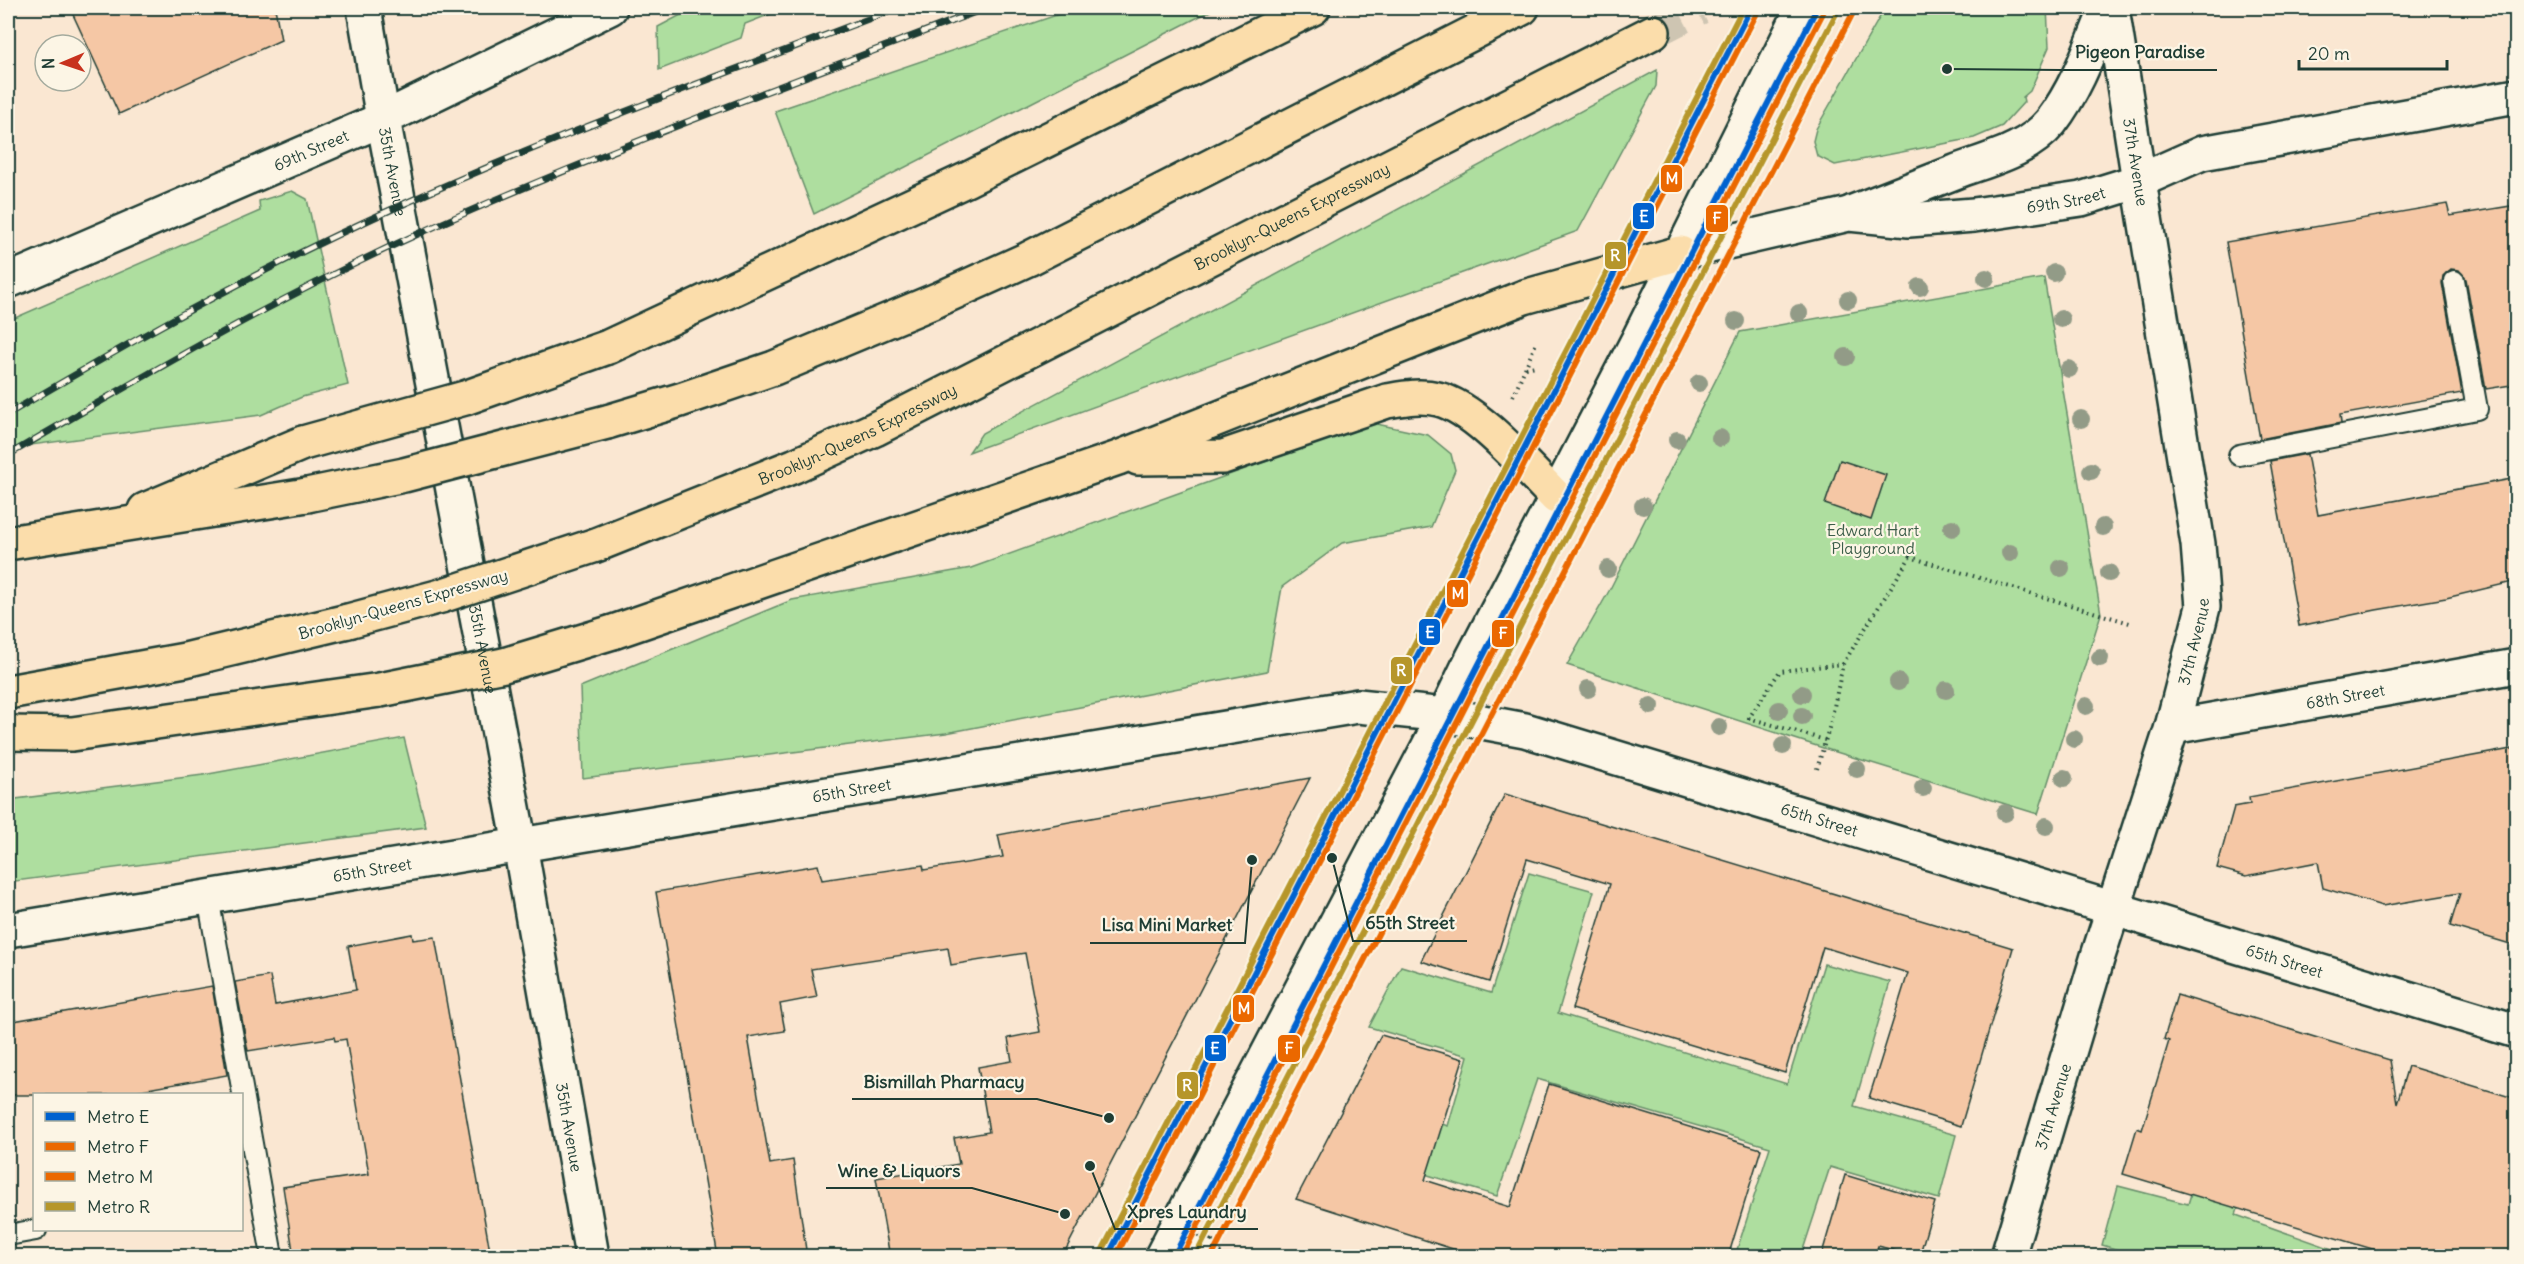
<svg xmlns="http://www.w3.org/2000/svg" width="2524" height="1264" viewBox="0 0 2524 1264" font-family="Delius,sans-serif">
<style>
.green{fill:#aede9f;stroke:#668e6a;stroke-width:1.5}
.building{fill:#f5c7a5;stroke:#1f3d34;stroke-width:1.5}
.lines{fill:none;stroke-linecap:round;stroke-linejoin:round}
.highway-tunnel{stroke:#cec5b2;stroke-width:33;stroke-dasharray:33 16;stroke-linecap:butt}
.lane-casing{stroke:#1f3d34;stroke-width:24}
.street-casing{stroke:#1f3d34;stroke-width:38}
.secondary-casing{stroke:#1f3d34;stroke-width:38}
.highway-casing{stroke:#1f3d34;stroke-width:38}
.path{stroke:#1f3d34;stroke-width:4;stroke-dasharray:1.5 4.5;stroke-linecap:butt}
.lane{stroke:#fcf5e5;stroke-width:20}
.street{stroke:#fcf5e5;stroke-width:33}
.secondary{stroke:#fcf5e5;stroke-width:33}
.highway{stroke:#fbddab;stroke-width:33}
.rail-casing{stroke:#1f3d34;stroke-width:7}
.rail{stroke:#fcf5e5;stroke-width:4.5;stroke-dasharray:14;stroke-linecap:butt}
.highway-bridge-casing{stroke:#1f3d34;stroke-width:38;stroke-linecap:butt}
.highway-bridge{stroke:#fbddab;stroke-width:33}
.metro-1-casing{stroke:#fcf5e5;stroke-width:10}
.metro-2-casing{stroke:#fcf5e5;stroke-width:10}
.metro-3-casing{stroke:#fcf5e5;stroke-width:10}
.metro-4-casing{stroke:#fcf5e5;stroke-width:10}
.metro-1{stroke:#0062cf;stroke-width:6}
.metro-2{stroke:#eb6800;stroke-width:6}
.metro-3{stroke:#eb6800;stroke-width:6}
.metro-4{stroke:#b6962a;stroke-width:6}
.tree{fill:#929b87}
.labels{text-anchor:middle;stroke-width:4.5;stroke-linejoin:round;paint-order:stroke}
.street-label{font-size:16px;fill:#1f3d34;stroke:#fcf5e5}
.park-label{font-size:16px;fill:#3c5d49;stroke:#fcf5e5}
.leader{fill:none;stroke:#1f3d34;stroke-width:2}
.callout-dot{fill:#1f3d34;stroke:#fcf5e5;stroke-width:2}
.callout-label{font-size:18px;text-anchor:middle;font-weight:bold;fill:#1f3d34;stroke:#fcf5e5;stroke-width:4.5;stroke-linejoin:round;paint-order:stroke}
.line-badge{stroke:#fcf5e5;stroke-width:2}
.badge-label{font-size:16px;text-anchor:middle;font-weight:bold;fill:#fff}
</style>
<rect width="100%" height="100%" fill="#fae7d2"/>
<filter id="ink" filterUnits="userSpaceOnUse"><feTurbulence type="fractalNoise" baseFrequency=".0167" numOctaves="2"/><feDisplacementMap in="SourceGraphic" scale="12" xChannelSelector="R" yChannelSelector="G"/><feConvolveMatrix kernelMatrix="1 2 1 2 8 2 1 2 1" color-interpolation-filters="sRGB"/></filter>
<g filter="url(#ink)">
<g class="green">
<path d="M694,8H786L745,24L741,38L659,70L658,27Z"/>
<path d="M1077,8H1216L814,214L775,111Z"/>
<path d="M1885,8H2047L2049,47L2030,91L2023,97L2024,102L2002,126L1974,138L1835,165L1817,156L1813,141L1816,129Z"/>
<path d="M1657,70L1656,86L1578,231L969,452L982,433Z"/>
<path d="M292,191L307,199L348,385L302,397L261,415L8,448V321L260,211L259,201Z"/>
<path d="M2044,278L2101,614L2038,814L1823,748L1567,665L1609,591L1740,332Z"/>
<path d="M1372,423L1428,435L1451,454L1455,470L1431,527L1342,543L1282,587L1267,671L946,733L583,778L580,687L792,600L971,568Z"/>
<path d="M404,738L426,827L8,882V800L203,775Z"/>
<path d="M1529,873L1594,891L1558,1013L1787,1084L1824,964L1890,982L1854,1106L1956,1135L1939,1199L1830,1167L1801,1256H1735L1770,1147L1537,1079L1497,1196L1395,1165L1411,1114L1448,1126L1468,1056L1369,1027L1401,966L1491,993Z"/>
<path d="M2225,1082L2274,1095L2236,1215L2352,1256H2138L2102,1245L2118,1186L2188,1204Z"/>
</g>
<g class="building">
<path d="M70,8H275L281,40L119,114Z"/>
<path d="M2447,204L2450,216L2517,205V384L2486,389L2466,279L2459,270L2451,269L2443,276L2442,283L2462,393L2340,415L2341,423L2260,439L2226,242Z"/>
<path d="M2307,454L2318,515L2517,478V581L2446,598L2376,610L2299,626L2270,461Z"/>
<path d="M1840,460L1886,475L1871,520L1825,504Z"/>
<path d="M2517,748V946L2450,926L2460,893L2382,906L2323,888L2318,862L2246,876L2217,868L2234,807L2250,804L2249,797Z"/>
<path d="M1310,778L1062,1257H890L876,1178L959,1164L954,1138L989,1132L978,1067L1012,1061L1008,1038L1040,1032L1025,953L951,965L948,948L811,969L817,997L780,1004L785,1031L748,1037L770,1164L793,1160L807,1257H718L656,892L818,865L822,880L923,865L924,870L1003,857L998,835Z"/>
<path d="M1505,794L2013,948L1961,1126L1869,1098L1908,973L1823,947L1785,1073L1572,1009L1610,884L1527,859L1489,982L1421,961Z"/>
<path d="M412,934L413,940L435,937L491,1257H294L283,1187L369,1174L346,1039L335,1041L334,1037L248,1051L235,982L270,976L275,1005L356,990L348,946Z"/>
<path d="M212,986L227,1075L113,1095H8V1022Z"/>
<path d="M2177,995L2390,1060L2397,1103L2408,1066L2517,1099V1257H2399L2123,1174L2137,1128L2142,1130L2169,1041L2164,1039Z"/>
<path d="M1381,1035L1463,1059L1425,1180L1510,1207L1549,1084L1761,1149L1728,1257H1478L1296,1199Z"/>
<path d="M1845,1175L1935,1202L1919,1257L1878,1246L1875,1257H1821Z"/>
</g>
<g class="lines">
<path class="highway-tunnel" d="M1653,32L1700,8"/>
<g class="lane-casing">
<g id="lane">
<path d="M2239,455L2477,409L2454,281"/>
<path d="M208,897L272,1256"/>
<path d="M8,1235L36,1230"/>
</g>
</g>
<g class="street-casing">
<g id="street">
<path id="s1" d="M364,8L383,119L520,845L592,1256"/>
<path id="s2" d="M8,281L383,119L610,8"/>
<path id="s3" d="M2172,727L2516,666"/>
<path id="s4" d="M8,930L1358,706L1445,715L1525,730L2516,1031"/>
<path d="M1168,1247L1203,1256"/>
<path id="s5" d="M2008,1256L2098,956L2172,727L2203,607L2198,544L2139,181"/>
</g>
</g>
<g class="secondary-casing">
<g id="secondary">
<path d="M2112,8L2139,181"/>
<path d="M1853,212C1887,199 1921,185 1955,172C1989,159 2027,151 2051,122C2077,88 2091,47 2107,8"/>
<path id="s6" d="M1680,253L1849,214L1909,220L1974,215L2081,199L2139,181L2202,153L2516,96"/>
<path d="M1162,1256L1445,715L1468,667L1639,338L1803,8"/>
</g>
</g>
<g class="highway-casing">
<g id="highway">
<path d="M608,347L968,179L1313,8"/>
<path d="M607,422L680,400L774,368L937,300L1028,259L1522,8"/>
<path d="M1138,458L1223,457L1387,401C1405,398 1420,395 1438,399C1476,408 1528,469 1556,497"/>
<path d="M145,510L303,443"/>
<path d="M8,543L307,495"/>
<path id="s7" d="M596,545L794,466L875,429L1653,32"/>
<path d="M613,632L1118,458L1524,297L1680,253"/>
<path d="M8,692L185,660L348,621"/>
<path d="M8,733L72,734L380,690"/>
</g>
</g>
<g class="path">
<path d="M1526,368L1536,366"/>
<path d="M1513,396L1537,341"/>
<path d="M1825,740L1749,718L1780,671L1843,664"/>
<path d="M1817,769L1831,721L1843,664L1910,557L2133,624"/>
</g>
<use href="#lane" class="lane"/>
<use href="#street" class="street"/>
<use href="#secondary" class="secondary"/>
<use href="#highway" class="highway"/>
<g class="rail-casing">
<g id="rail">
<path d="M8,414C108,355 209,297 314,246C502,154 701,83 897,8"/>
<path d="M8,455C142,377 276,298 418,234C603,150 796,81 986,8"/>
</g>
</g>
<use href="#rail" class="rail"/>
<g class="highway-bridge-casing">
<g id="highway-bridge">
<path d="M303,443L465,398L608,347"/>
<path d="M307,495L404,475L607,422"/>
<path d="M348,621L441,596L596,545"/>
<path d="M380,690L504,665L613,632"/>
</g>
</g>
<use href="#highway-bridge" class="highway-bridge"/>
<g class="metro-1-casing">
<g id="metro-1">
<path d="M1108,1256L1751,8"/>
<path d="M1174,1256L1817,8"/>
</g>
</g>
<g class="metro-2-casing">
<path id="metro-2" d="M1182,1256L1824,11"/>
</g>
<g class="metro-3-casing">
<g id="metro-3">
<path d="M1116,1256L1758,11"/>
<path d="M1212,1256L1854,11"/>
</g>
</g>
<g class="metro-4-casing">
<g id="metro-4">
<path d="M1101,1253L1743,8"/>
<path d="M1197,1253L1839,8"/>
</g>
</g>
<use href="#metro-1" class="metro-1"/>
<use href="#metro-2" class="metro-2"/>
<use href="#metro-3" class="metro-3"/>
<use href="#metro-4" class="metro-4"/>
</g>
<g class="tree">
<circle cx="2054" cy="273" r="9"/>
<circle cx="1986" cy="278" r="9"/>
<circle cx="1920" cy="287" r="9"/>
<circle cx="1848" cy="300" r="9"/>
<circle cx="1799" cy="313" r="9"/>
<circle cx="2061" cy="319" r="9"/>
<circle cx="1736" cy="321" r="9"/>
<circle cx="1846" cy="357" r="9"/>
<circle cx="2069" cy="369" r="9"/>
<circle cx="1699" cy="383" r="9"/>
<circle cx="2081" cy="419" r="9"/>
<circle cx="1720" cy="438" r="9"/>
<circle cx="1677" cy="440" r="9"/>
<circle cx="2091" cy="471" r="9"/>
<circle cx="1643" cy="506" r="9"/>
<circle cx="2103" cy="527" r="9"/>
<circle cx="1952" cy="528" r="9"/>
<circle cx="2010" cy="553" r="9"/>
<circle cx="2061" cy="568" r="9"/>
<circle cx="1608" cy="569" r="9"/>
<circle cx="2109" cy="573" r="9"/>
<circle cx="2100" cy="658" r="9"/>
<circle cx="1898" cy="682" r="9"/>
<circle cx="1588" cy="689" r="9"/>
<circle cx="1946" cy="690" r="9"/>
<circle cx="1802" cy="694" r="9"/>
<circle cx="1651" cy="706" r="9"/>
<circle cx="2086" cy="706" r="9"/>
<circle cx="1779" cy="710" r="9"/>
<circle cx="1802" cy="716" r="9"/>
<circle cx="1719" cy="727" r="9"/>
<circle cx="2074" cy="739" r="9"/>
<circle cx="1783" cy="746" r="9"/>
<circle cx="1857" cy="769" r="9"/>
<circle cx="2064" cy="778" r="9"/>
<circle cx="1923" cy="788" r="9"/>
<circle cx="2005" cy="813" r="9"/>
<circle cx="2046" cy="826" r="9"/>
</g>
</g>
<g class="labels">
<g class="street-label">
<text dy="6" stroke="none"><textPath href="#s2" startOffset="330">69th Street</textPath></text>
<text transform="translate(2136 162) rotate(81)" y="6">37th Avenue</text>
<text dy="6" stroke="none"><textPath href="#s1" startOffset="166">35th Avenue</textPath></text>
<text dy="6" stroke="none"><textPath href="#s6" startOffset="392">69th Street</textPath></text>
<text dy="6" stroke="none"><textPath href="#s7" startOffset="770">Brooklyn-Queens Expressway</textPath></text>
<text dy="6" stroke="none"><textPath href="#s7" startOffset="284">Brooklyn-Queens Expressway</textPath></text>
<text transform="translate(403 604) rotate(-16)" y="6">Brooklyn-Queens Expressway</text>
<text dy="6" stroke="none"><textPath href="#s5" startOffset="642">37th Avenue</textPath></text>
<text dy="6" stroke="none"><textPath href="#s1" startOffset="652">35th Avenue</textPath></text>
<text dy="6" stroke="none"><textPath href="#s3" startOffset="176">68th Street</textPath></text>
<text dy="6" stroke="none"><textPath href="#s4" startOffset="855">65th Street</textPath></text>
<text dy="6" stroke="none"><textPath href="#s4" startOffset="1845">65th Street</textPath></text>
<text dy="6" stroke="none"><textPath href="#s4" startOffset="369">65th Street</textPath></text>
<text dy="6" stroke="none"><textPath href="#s4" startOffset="2331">65th Street</textPath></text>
<text dy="6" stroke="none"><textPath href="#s5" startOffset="156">37th Avenue</textPath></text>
<text dy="6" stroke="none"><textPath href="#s1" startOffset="1138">35th Avenue</textPath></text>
</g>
<g class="park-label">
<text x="1873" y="536">Edward Hart<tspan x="1873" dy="18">Playground</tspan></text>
</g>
</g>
<path class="leader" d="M1947 69L2063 70H2217M1332 858L1353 941H1467M1252 860L1245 943H1090M1109 1118L1037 1099H852M1065 1214L972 1188H826M1090 1166L1115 1229H1258"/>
<g class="callout-dot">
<circle cx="1947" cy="69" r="6"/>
<circle cx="1332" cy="858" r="6"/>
<circle cx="1252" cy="860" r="6"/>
<circle cx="1109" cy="1118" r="6"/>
<circle cx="1065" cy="1214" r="6"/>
<circle cx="1090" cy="1166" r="6"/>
</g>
<g class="callout-label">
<text x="2140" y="58">Pigeon Paradise</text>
<text x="1410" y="929">65th Street</text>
<text x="1167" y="931">Lisa Mini Market</text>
<text x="944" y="1088">Bismillah Pharmacy</text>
<text x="899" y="1177">Wine &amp; Liquors</text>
<text x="1187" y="1218">Xpres Laundry</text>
</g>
<g class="line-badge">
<rect x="1660" y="164" width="23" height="29" rx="6" fill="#eb6800"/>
<rect x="1632" y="202" width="23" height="28" rx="6" fill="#0062cf"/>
<rect x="1705" y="204" width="24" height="29" rx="6" fill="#eb6800"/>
<rect x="1604" y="241" width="23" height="29" rx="6" fill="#b6962a"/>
<rect x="1446" y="579" width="23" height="29" rx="6" fill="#eb6800"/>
<rect x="1418" y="618" width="23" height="28" rx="6" fill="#0062cf"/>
<rect x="1491" y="619" width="24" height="29" rx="6" fill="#eb6800"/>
<rect x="1390" y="656" width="23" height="29" rx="6" fill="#b6962a"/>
<rect x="1232" y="994" width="23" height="29" rx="6" fill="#eb6800"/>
<rect x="1204" y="1034" width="23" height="28" rx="6" fill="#0062cf"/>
<rect x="1277" y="1034" width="24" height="29" rx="6" fill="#eb6800"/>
<rect x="1176" y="1071" width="23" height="29" rx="6" fill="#b6962a"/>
</g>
<g class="badge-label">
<text x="1672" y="184">M</text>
<text x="1644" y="222">E</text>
<text x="1717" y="224">F</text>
<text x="1615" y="261">R</text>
<text x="1458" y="599">M</text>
<text x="1430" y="638">E</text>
<text x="1503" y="639">F</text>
<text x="1401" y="676">R</text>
<text x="1244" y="1014">M</text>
<text x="1215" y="1054">E</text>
<text x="1289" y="1054">F</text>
<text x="1187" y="1091">R</text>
</g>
<rect width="2524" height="1264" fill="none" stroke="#fcf5e5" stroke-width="30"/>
<rect x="15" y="15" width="2494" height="1234" fill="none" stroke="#1f3d34" stroke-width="2" filter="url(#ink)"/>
<rect x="33" y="1093" width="210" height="138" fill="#fcf5e5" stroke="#a4ab9e" stroke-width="1.5"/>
<rect x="45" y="1112" width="30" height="9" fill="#0062cf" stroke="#a4ab9e" stroke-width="1.5"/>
<text x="87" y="1123" font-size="18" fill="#1f3d34">Metro E</text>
<rect x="45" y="1142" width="30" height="9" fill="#eb6800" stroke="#a4ab9e" stroke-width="1.5"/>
<text x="87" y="1153" font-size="18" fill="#1f3d34">Metro F</text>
<rect x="45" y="1172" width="30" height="9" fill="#eb6800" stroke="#a4ab9e" stroke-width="1.5"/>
<text x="87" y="1183" font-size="18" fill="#1f3d34">Metro M</text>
<rect x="45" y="1202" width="30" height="9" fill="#b6962a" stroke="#a4ab9e" stroke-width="1.5"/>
<text x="87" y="1213" font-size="18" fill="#1f3d34">Metro R</text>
<g transform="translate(63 63) rotate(268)"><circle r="28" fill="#fcf5e5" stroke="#a4ab9e" stroke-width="1.5"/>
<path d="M0-4.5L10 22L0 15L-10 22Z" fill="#c8321e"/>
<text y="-9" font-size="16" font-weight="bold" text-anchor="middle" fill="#1f3d34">N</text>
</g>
<path d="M2299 60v9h148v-9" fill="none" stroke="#1f3d34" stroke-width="3"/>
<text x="2308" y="60" font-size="18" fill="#1f3d34" stroke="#fcf5e5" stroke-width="4.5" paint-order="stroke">20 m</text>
</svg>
